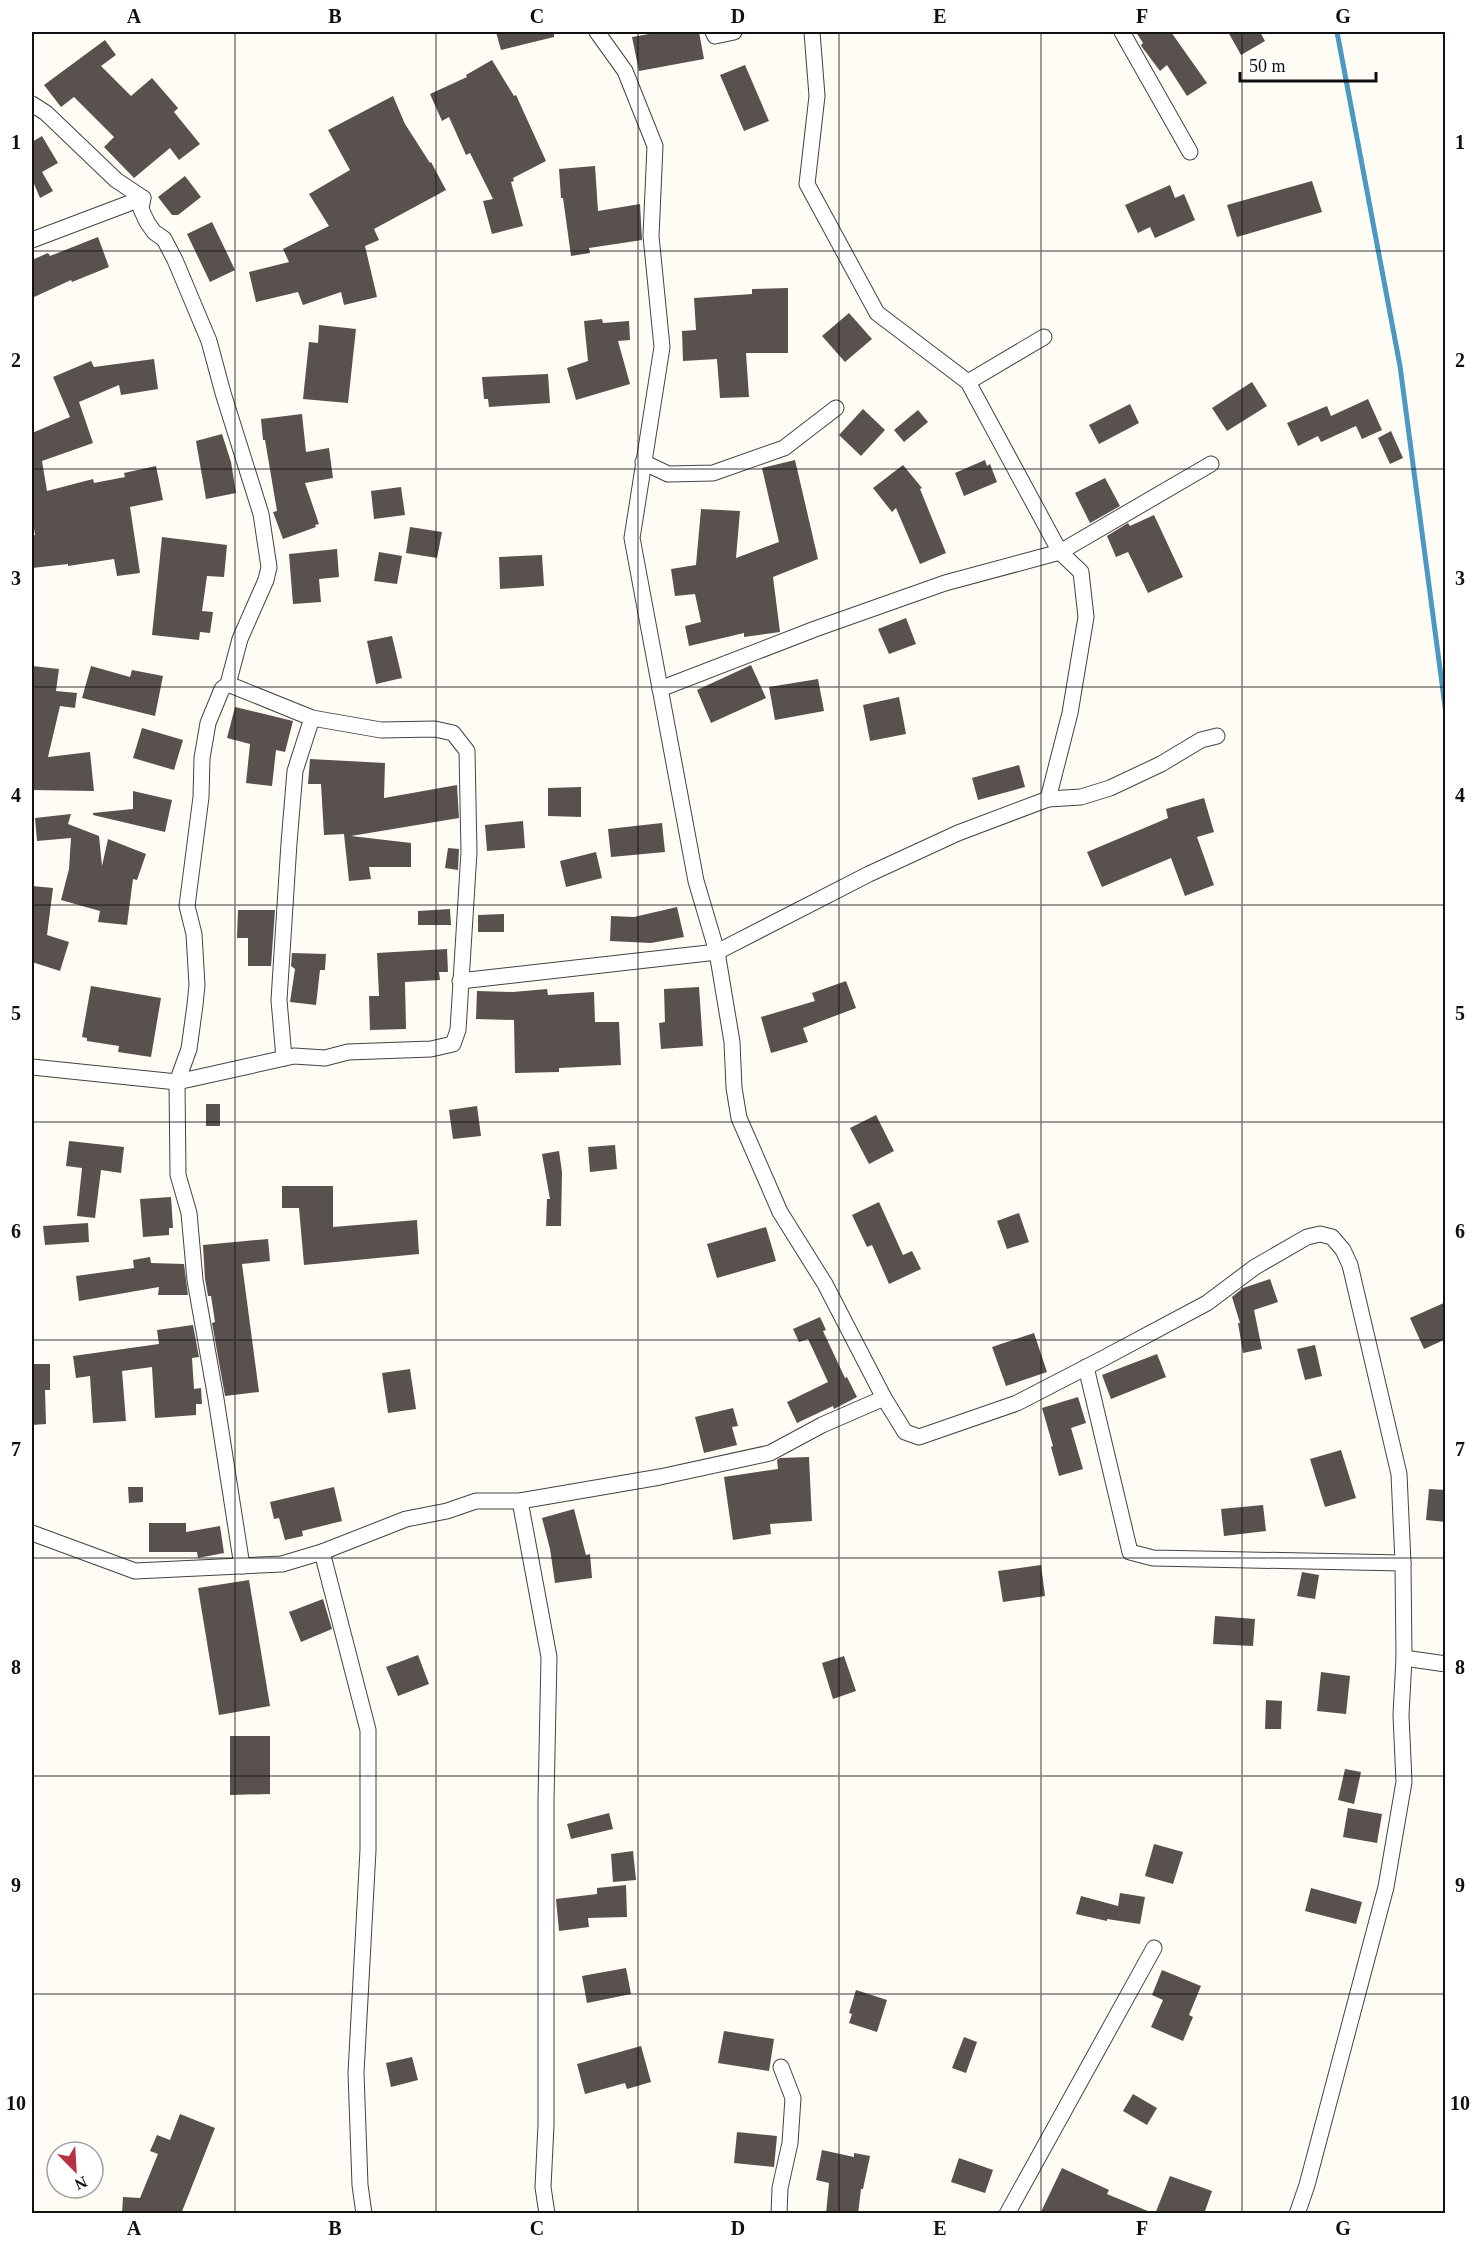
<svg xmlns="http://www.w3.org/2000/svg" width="1477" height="2245" viewBox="0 0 1477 2245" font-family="'Times New Roman',serif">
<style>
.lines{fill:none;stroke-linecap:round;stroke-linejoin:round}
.stream{stroke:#4b99c2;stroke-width:5}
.building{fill:#58514e}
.minor-casing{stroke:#434343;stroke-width:17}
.minor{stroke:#fff;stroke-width:15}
.grid{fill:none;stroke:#101010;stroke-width:1.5;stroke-opacity:0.55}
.neatline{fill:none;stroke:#101010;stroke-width:2}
.grid-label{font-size:20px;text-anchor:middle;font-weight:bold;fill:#101010}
</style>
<rect width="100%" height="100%" fill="#fefcf5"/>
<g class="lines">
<path class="stream" d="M1337,32L1400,366L1446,714"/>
</g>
<g class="building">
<path d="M496,32H554V37L501,50Z"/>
<path d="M660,32H699L704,59L639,71L632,37Z"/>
<path d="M1136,32H1171L1207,83L1187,96L1167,65L1160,71L1142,47L1141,45L1143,43Z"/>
<path d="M1228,32H1260L1265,41L1241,55Z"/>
<path d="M105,40L116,55L101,66L131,96L152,78L178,108L174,112L200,144L179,160L170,148L134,178L104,147L114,137L74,97L61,107L44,85Z"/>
<path d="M492,60L514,96L516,95L546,161L513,178L514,181L511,182L523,226L492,234L483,201L493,199L470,153L466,155L449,117L442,121L430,94L467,77L466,75Z"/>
<path d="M745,65L769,121L744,131L720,75Z"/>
<path d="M393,96L405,124L430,163L431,162L446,190L374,229L379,240L365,246L377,297L344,305L341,292L303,305L298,292L256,302L249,272L289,262L283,249L329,226L309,194L350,170L328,130Z"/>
<path d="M42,136L58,163L42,172L53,191L40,198L32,179V142Z"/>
<path d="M595,166L598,211L640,204L642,240L589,248L590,253L571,256L563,198H561L559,169Z"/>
<path d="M185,176L201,197L178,215H172L158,197Z"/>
<path d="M1312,181L1322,212L1237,237L1227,205Z"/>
<path d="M1170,185L1175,198L1184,194L1195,220L1155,238L1150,227L1138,233L1125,205Z"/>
<path d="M212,222L235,270L210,282L187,234Z"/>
<path d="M98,237L109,267L72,282L71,280L32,298V260L48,253L50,256Z"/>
<path d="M788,288V353H746L749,397L720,398L717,359L683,361L682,331L696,330L694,298L752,294V289Z"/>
<path d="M849,313L872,339L845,362L822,336Z"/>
<path d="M602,319L603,323L629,321L630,340L618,341L630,384L576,400L567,368L588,361L584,321Z"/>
<path d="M319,325L356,329L348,403L303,399L309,342L318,343Z"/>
<path d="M154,359L158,389L121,395L119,385L79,402L93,443L42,461L47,491L93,479L94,483L125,477L124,473L156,466L163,500L130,507L140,573L117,576L114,559L68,566V564L32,568V536L35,535L32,514V433L70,417L53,377L91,361L94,367Z"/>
<path d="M548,374L550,403L489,407L488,399H484L482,377Z"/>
<path d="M1252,382L1267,406L1227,431L1212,408Z"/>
<path d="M1368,399L1382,430L1362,439L1356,426L1321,442L1318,436L1298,446L1287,423L1327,406L1331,416Z"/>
<path d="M1130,404L1139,423L1099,444L1089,425Z"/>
<path d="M863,409L885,430L861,456L839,435Z"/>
<path d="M918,410L928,422L904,442L894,430Z"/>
<path d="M302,414L306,452L329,448L333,478L305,483L319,524L315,525L316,527L283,539L273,512L277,511L265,440H263L261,419Z"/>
<path d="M1391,431L1403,458L1390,464L1378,438Z"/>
<path d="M222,434L231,462L236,493L206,499L196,441Z"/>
<path d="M795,460L818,559L773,577L780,632L744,637V633L689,646L685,626L701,622L695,594L675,596L671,569L696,565L701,509L740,511L736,558L779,542L762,468Z"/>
<path d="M985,460L987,466L990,464L997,482L964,496L955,473Z"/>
<path d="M903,465L922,488L920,489L946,553L920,564L896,508L892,512L873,488Z"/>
<path d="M1105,478L1120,506L1090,523L1075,493Z"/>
<path d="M401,487L405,515L374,519L371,491Z"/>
<path d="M1154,515L1183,577L1148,593L1128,552L1116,557L1107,536L1128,523L1130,526Z"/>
<path d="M410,527L442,532L437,558L406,553Z"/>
<path d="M162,537L227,545L224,577L207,576L202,611L213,612L210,633L200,632L199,640L152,635Z"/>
<path d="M337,549L339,577L319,579L321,602L293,604L289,554Z"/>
<path d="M379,552L402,556L397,584L374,581Z"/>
<path d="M542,555L544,586L500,589L499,557Z"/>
<path d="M906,618L916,644L889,654L878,629Z"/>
<path d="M392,636L402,678L376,684L367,641Z"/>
<path d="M751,665L766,698L711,723L697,690Z"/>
<path d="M32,666L59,669L56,691L77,693L75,708L60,706L48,757L90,752L94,791L32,790Z"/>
<path d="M91,666L130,677L132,670L163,676L155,716L82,698Z"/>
<path d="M818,679L824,711L775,720L769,687Z"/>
<path d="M899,697L906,734L870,741L863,705Z"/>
<path d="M235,707L293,721L285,752L276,750L272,786L246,783L250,744L227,738Z"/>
<path d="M142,728L183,740L174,770L133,758Z"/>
<path d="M310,759L385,763L384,798L457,785L459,818L351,836L411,843V867H369L371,879L349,881L344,834L324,835L321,784H308Z"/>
<path d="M1019,765L1025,787L978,800L972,778Z"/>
<path d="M581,787V817L548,816V788Z"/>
<path d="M133,791L172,800L165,832L93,815V813L133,809Z"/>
<path d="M1204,798L1214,832L1197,837L1214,885L1185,896L1171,858L1102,887L1087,852L1168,818L1166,809Z"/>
<path d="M71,814L68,824L99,836L102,866L108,839L146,854L137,880L133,879L127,925L98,922L100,911L61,900L69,869L71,838L37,841L35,818Z"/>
<path d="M523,821L525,848L487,851L485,825Z"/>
<path d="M662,823L665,852L611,857L608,829Z"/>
<path d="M448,848L459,849L458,870L445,868Z"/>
<path d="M596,852L602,878L566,887L560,861Z"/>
<path d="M32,886L53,888L47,935L69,942L60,971L32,962Z"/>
<path d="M677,907L684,937L651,943L610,941L611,916L634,917Z"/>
<path d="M450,909L451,925H418V911Z"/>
<path d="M238,910H275L271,966H248V938H237Z"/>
<path d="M504,914V932H478V915Z"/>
<path d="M447,949L448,972H439L440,980L405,982L406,1029L370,1030L369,996H379L377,953Z"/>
<path d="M292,953L326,954L325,970H320L316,1005L290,1002L295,969L291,966Z"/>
<path d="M846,981L856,1008L803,1028L808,1042L771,1053L761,1017L815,1001L812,993Z"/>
<path d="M91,986L161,998L151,1057L118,1052L119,1046L87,1041V1038L82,1037Z"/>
<path d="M699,987L703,1046L661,1049L659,1023L665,1022L664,989Z"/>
<path d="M547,989L548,995L594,992L595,1022H619L621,1065L559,1068V1072L515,1073L514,1020L476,1019L477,991L513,992Z"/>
<rect x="206" y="1104" width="14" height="22"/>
<path d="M477,1106L481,1136L453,1139L449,1110Z"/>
<path d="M876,1115L894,1151L869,1164L850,1128Z"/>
<path d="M69,1141L124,1147L121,1173L101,1170L95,1218L77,1216L82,1168L66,1166Z"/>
<path d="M615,1145L617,1169L590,1172L588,1147Z"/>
<path d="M559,1151L562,1172L561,1226H546L547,1199H550L542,1154Z"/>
<path d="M282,1186H333V1227L417,1220L419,1254L304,1265L299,1208H282Z"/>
<path d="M171,1197L173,1228H169V1235L143,1237L140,1199Z"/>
<path d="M879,1202L903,1255L912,1251L921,1269L889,1284L872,1245L867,1247L852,1215Z"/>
<path d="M1019,1213L1029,1242L1007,1249L997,1221Z"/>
<path d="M88,1223L89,1242L45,1245L43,1226Z"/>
<path d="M766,1227L776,1261L717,1278L707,1244Z"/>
<path d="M268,1239L270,1261L242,1264L259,1392L225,1396L212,1323L215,1322L211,1296H208L205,1279L203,1245Z"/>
<path d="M150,1257L151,1263L184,1264L188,1295H158L159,1287L79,1301L76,1276L134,1268L133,1260Z"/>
<path d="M1270,1279L1278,1302L1254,1310L1262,1349L1243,1353L1238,1323H1240L1232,1297L1243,1288Z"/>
<path d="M1446,1302V1339L1424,1349L1410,1318Z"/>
<path d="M820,1317L826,1330L823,1331L845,1378L847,1377L857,1397L834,1409L833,1406L797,1423L787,1402L828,1382L808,1339L799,1342L793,1329Z"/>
<path d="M193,1325L199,1357L192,1358L194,1389L201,1388L202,1404H196V1415L155,1418L152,1367L122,1371L126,1421L93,1423L90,1376L76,1378L73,1356L159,1344L157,1330Z"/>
<path d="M1034,1333L1047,1372L1006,1386L992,1347Z"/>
<path d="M1315,1345L1322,1376L1305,1380L1297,1349Z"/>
<path d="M1157,1354L1166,1377L1111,1399L1102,1375Z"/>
<path d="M32,1364H50V1390H45L46,1424L32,1425Z"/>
<path d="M410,1369L416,1409L388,1413L382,1373Z"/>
<path d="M1078,1397L1086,1423L1071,1428L1083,1469L1059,1476L1051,1447L1053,1446L1042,1408Z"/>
<path d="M733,1408L738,1426L732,1427L737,1445L704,1453L695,1417Z"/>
<path d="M1341,1450L1356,1498L1325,1507L1310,1459Z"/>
<path d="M809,1457L812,1521L770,1524L771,1534L733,1540L724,1477L778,1469L777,1460L780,1458Z"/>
<path d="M128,1487H143V1502L129,1503Z"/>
<path d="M334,1487L342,1521L302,1531L303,1536L285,1540L279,1518L274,1519L270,1502Z"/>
<path d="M1429,1489L1446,1490V1522L1426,1520Z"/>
<path d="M1263,1505L1266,1531L1224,1536L1221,1509Z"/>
<path d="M574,1509L586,1555L590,1554L592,1578L555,1583L550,1549L542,1518Z"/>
<path d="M149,1523H186V1532L220,1526L224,1553L198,1558L197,1552H149Z"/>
<path d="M1041,1565L1045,1596L1003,1602L998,1571Z"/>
<path d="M1302,1572L1319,1575L1315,1599L1297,1596Z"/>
<path d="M249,1580L270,1706L219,1715L198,1588Z"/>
<path d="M323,1599L332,1629L301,1642L289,1612Z"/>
<path d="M1215,1616L1255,1619L1253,1646L1213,1644Z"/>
<path d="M418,1655L429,1684L398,1696L386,1667Z"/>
<path d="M844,1656L856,1691L833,1699L822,1663Z"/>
<path d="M1321,1672L1350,1676L1346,1714L1317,1711Z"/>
<path d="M1266,1700L1282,1701L1281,1729H1265Z"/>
<path d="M230,1736H270V1794L230,1795Z"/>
<path d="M1345,1769L1361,1772L1354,1804L1338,1800Z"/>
<path d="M1348,1808L1382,1814L1377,1843L1343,1837Z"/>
<path d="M609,1813L613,1829L571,1839L567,1824Z"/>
<path d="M1154,1844L1183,1852L1173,1884L1145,1876Z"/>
<path d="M633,1851L636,1880L613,1882L611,1854Z"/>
<path d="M626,1885L627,1917L588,1918L589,1927L559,1931L556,1899L597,1894V1888Z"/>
<path d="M1311,1888L1362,1902L1356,1924L1305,1911Z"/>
<path d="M1120,1893L1145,1897L1140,1924L1107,1919V1921L1076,1914L1081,1896L1118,1906Z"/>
<path d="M626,1968L631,1994L587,2003L582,1976Z"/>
<path d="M1162,1970L1201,1986L1189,2015L1193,2017L1183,2041L1151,2027L1163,2000L1152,1995Z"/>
<path d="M856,1990L887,2000L877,2032L849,2023L852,2014L849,2013Z"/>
<path d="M724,2031L774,2039L769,2071L718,2063Z"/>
<path d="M964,2037L977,2042L966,2073L952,2068Z"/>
<path d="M641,2046L651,2082L627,2089L625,2083L585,2094L577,2064Z"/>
<path d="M412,2057L418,2080L391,2087L386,2063Z"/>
<path d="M1133,2094L1157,2108L1147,2125L1123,2111Z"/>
<path d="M180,2114L215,2128L181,2214H122L123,2197L140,2198L158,2154L150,2151L157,2135L170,2140Z"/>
<path d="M737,2132L777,2136L774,2167L734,2163Z"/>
<path d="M822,2150L854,2157V2153L870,2156L863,2189H861L858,2214H826L829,2183L816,2180Z"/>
<path d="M959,2158L993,2170L985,2193L951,2182Z"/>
<path d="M1062,2168L1109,2190L1107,2194L1155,2214H1040Z"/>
<path d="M1170,2176L1212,2191L1204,2214H1155Z"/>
</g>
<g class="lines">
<g class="minor-casing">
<g id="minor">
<path d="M597,32L625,71L655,146L651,236L662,347L632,538L696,881L717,952L732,1042L734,1088L739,1118L780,1212L825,1284L884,1398L905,1432L919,1437L1017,1403L1104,1358L1207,1303L1255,1267L1307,1237L1320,1234L1332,1237L1343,1250L1350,1265L1399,1474L1403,1563L1404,1658L1401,1715L1404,1782L1386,1887L1307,2185L1297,2214"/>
<path d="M713,32L715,36L734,32"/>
<path d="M812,32L817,96L807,184L877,313L968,382L1060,552L1211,464"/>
<path d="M1122,32L1190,152"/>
<path d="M32,104L46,113L116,180L143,198L141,209L147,222L154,232L164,239L175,260L209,341L223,393L261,514L269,567L266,580L240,639L228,684L222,689L208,723L202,758L201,797L187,906L194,934L197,985L195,1005L189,1049L177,1082L178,1175L189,1213L195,1280L216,1399L242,1566"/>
<path d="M32,240L143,198"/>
<path d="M968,382L1044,337"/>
<path d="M643,462L668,474L713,473L784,448L836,408"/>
<path d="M660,689L815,629L945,583L1060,552L1081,572L1086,617L1070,713L1048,799"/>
<path d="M460,981L717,952L869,874L958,833L1048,799L1081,797L1110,788L1161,764L1201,740L1217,736"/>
<path d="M284,1058L279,1000L289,843L295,771L312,718"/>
<path d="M32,1067L177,1082L294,1056L325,1058L348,1052L431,1049L453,1044L458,1030L469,852L467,751L453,733L435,729L381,730L312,718L228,684"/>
<path d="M1086,1367L1130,1552L1153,1558L1403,1563"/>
<path d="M520,1501L549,1657L546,1800V2125L543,2187L547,2214"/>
<path d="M32,1533L135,1571L282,1564L322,1552L406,1519L447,1511L476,1501H520L660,1477L770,1453L822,1425L884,1398"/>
<path d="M322,1552L368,1730V1850L356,2073L360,2185L364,2214"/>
<path d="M1404,1658L1446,1664"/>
<path d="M779,2214L780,2188L790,2143L793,2098L781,2067"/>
<path d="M1007,2214L1154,1948"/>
</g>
</g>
<use href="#minor" class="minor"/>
</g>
<path class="grid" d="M235,32V2214M436,32V2214M638,32V2214M839,32V2214M1041,32V2214M1242,32V2214M32,251H1446M32,469H1446M32,687H1446M32,905H1446M32,1122H1446M32,1340H1446M32,1558H1446M32,1776H1446M32,1994H1446"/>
<rect width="1477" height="2245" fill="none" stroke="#ffffff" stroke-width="66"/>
<g transform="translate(75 2170) rotate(156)"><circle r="28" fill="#ffffff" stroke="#9f9f9f" stroke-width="1.5"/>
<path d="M0-4.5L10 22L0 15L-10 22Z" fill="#b53341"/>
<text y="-9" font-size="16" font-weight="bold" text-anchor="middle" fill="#101010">N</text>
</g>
<path d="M1240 72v9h136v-9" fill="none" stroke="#101010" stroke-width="3"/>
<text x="1249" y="72" font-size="18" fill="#101010" stroke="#ffffff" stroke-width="4.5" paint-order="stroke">50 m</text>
<rect x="33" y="33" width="1411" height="2179" class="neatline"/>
<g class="grid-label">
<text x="134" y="23">A</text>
<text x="335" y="23">B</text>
<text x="537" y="23">C</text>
<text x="738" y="23">D</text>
<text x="940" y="23">E</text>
<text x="1142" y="23">F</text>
<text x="1343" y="23">G</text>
<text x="16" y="149">1</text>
<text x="1460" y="149">1</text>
<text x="16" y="367">2</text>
<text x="1460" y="367">2</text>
<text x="16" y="585">3</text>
<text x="1460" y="585">3</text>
<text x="16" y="802">4</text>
<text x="1460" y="802">4</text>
<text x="16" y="1020">5</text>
<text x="1460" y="1020">5</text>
<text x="16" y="1238">6</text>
<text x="1460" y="1238">6</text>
<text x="16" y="1456">7</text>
<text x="1460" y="1456">7</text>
<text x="16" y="1674">8</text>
<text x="1460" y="1674">8</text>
<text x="16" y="1892">9</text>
<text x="1460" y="1892">9</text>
<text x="16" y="2110">10</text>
<text x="1460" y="2110">10</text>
<text x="134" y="2235">A</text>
<text x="335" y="2235">B</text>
<text x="537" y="2235">C</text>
<text x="738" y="2235">D</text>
<text x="940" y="2235">E</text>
<text x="1142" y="2235">F</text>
<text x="1343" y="2235">G</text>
</g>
</svg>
